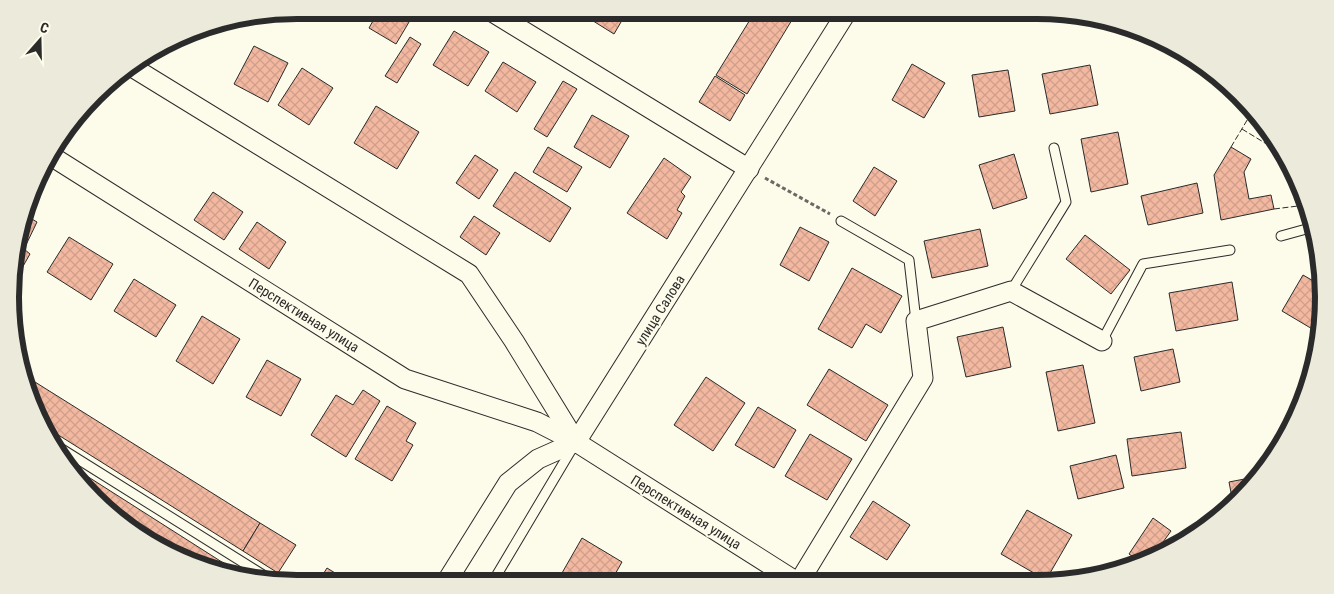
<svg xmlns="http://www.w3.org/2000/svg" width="1334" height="594" viewBox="0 0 1334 594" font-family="'Roboto Condensed',sans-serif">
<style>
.building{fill:url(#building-cross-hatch);stroke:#2b2b2b}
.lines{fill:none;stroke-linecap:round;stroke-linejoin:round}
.lane-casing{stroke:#2b2b2b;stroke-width:11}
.street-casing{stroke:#2b2b2b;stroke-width:21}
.path{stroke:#6a6964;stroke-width:3;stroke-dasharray:4 2.5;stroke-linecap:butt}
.lane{stroke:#fdfbea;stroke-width:9}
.street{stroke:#fdfbea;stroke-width:19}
.fence{stroke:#2b2b2b;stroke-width:1;stroke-dasharray:6 2.5;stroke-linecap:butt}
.labels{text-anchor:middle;stroke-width:4;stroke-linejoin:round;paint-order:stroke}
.street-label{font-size:14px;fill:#2b2b2b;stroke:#fdfbea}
.rim{fill:none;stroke:#2b2b2b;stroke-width:6}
</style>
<defs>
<pattern id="building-cross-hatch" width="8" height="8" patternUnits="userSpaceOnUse" patternTransform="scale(1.25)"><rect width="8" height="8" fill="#f2b8a0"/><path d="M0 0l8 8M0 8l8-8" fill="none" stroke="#d09e8a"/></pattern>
</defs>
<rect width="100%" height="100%" fill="#fdfbea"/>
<g class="building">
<path d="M353,10H367L363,17Z"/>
<path d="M379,10H401L412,17L396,44L369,28Z"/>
<path d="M584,10H628L614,34L582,14Z"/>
<path d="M756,10H798L747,94L716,75Z"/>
<path d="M454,31L489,52L468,86L433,65Z"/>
<path d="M410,37L421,44L397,83L385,76Z"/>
<path d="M254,46L288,63L268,102L234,84Z"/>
<path d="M503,62L536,82L517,112L485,91Z"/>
<path d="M912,64L945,83L924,118L892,100Z"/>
<path d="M1090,65L1098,105L1050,114L1042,74Z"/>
<path d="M302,68L333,88L309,125L278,105Z"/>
<path d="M1008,70L1015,111L979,117L972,75Z"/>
<path d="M715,76L745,95L730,121L699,102Z"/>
<path d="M563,81L577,89L547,137L534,129Z"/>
<path d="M376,106L419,132L397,169L354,143Z"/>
<path d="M592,115L629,136L610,168L574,147Z"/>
<path d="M1118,132L1128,184L1091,192L1081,139Z"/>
<path d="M548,147L582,167L567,192L533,172Z"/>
<path d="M1231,147L1251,159L1244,172L1249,199L1271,195L1274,209L1221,220L1214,175Z"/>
<path d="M1014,154L1027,198L993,209L979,165Z"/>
<path d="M475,155L498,170L479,199L456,183Z"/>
<path d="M664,158L691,177L681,192L685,196L677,210L682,213L667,239L627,213Z"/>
<path d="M874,167L897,181L875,216L853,201Z"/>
<path d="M515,172L571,208L550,242L493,206Z"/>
<path d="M1197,183L1203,213L1148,225L1141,196Z"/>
<path d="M213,192L243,212L224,240L194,220Z"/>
<path d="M25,215L37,222L24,249L30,254L22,268L15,265V241Z"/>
<path d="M474,216L500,233L486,255L460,237Z"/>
<path d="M257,222L286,242L269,269L239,249Z"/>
<path d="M800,227L829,242L809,281L780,265Z"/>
<path d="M980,229L988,266L932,278L924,241Z"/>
<path d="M1085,235L1130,270L1111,294L1066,259Z"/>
<path d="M69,237L113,264L91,300L47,272Z"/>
<path d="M852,268L902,296L881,333L866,324L852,348L818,329Z"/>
<path d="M1303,275L1322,286L1324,297L1319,322L1314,330L1282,311Z"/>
<path d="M134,279L176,305L156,337L114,311Z"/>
<path d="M1232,282L1238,320L1176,331L1169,293Z"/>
<path d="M202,316L240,339L213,384L176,361Z"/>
<path d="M1003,327L1011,367L966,377L957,337Z"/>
<path d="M1173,349L1180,382L1141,391L1134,357Z"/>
<path d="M267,360L301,379L281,416L246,397Z"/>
<path d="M1083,365L1095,423L1058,431L1046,372Z"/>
<path d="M829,369L888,405L866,441L807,405Z"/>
<path d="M27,377L260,523L243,551L44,426Z"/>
<path d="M706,377L745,403L713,451L674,425Z"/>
<path d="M363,390L380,401L346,457L311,435L336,395L353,405Z"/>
<path d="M387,406L416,423L406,441L413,445L392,481L355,459Z"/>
<path d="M758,407L796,430L774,468L735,445Z"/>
<path d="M1181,432L1186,468L1132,476L1127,439Z"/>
<path d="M810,434L852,459L827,500L785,476Z"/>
<path d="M1116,455L1124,488L1078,499L1070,466Z"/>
<path d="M68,464L225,564L222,569L187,562L108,513Z"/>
<path d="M1260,476L1233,503L1229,482Z"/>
<path d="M873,501L910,525L887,560L850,537Z"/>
<path d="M1027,510L1072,535L1046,580L1001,554Z"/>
<path d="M1153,518L1171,531L1150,560L1143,563L1129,554Z"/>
<path d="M260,523L296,545L278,573L243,551Z"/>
<path d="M582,538L622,562L610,583H578L562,573Z"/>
<path d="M327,568L353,584H317Z"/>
</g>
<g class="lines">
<g class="lane-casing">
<g id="lane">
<path d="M841,221L909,260L916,321"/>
<path d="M1281,236L1310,228"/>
<path d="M1011,291L1066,202L1054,148"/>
<path d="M1102,341L1143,264L1230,250"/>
<path d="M49,441L268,578"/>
<path d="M492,583L573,447"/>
</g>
</g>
<g class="street-casing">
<g id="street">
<path d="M489,10L749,169"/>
<path d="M132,67L469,274L514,341L576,442"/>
<path d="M48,154L405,379L537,422L576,442L797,582"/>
<path d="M799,582L923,378L916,321L1011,291L1102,341"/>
<path d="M445,584L508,483L538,459L576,442L848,10"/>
</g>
</g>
<path class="path" d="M765,178L830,214"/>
<use href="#lane" class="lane"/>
<use href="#street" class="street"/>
<g class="fence">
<path d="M1242,129L1278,151"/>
<path d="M1231,147L1252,112"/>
<path d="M1274,209L1306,205"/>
</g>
</g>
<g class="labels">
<g class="street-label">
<text transform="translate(660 310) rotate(-58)" y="5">улица Салова</text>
<text transform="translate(304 315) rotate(32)" y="5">Перспективная улица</text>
<text transform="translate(686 512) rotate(32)" y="5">Перспективная улица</text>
</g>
</g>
<path d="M0 0H1334V594H0ZM297 19H1037A278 278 0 0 1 1315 297V297A278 278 0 0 1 1037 575H297A278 278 0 0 1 19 297V297A278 278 0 0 1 297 19Z" fill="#eceadb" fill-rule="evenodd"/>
<path class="rim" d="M297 19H1037A278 278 0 0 1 1315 297V297A278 278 0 0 1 1037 575H297A278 278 0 0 1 19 297V297A278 278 0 0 1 297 19Z"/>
<g transform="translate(40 40) rotate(20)" stroke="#fdfbea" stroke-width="4" paint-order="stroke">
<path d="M0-4L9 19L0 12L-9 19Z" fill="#2b2b2b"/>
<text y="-8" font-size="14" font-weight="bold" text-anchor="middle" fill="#2b2b2b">С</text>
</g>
</svg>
